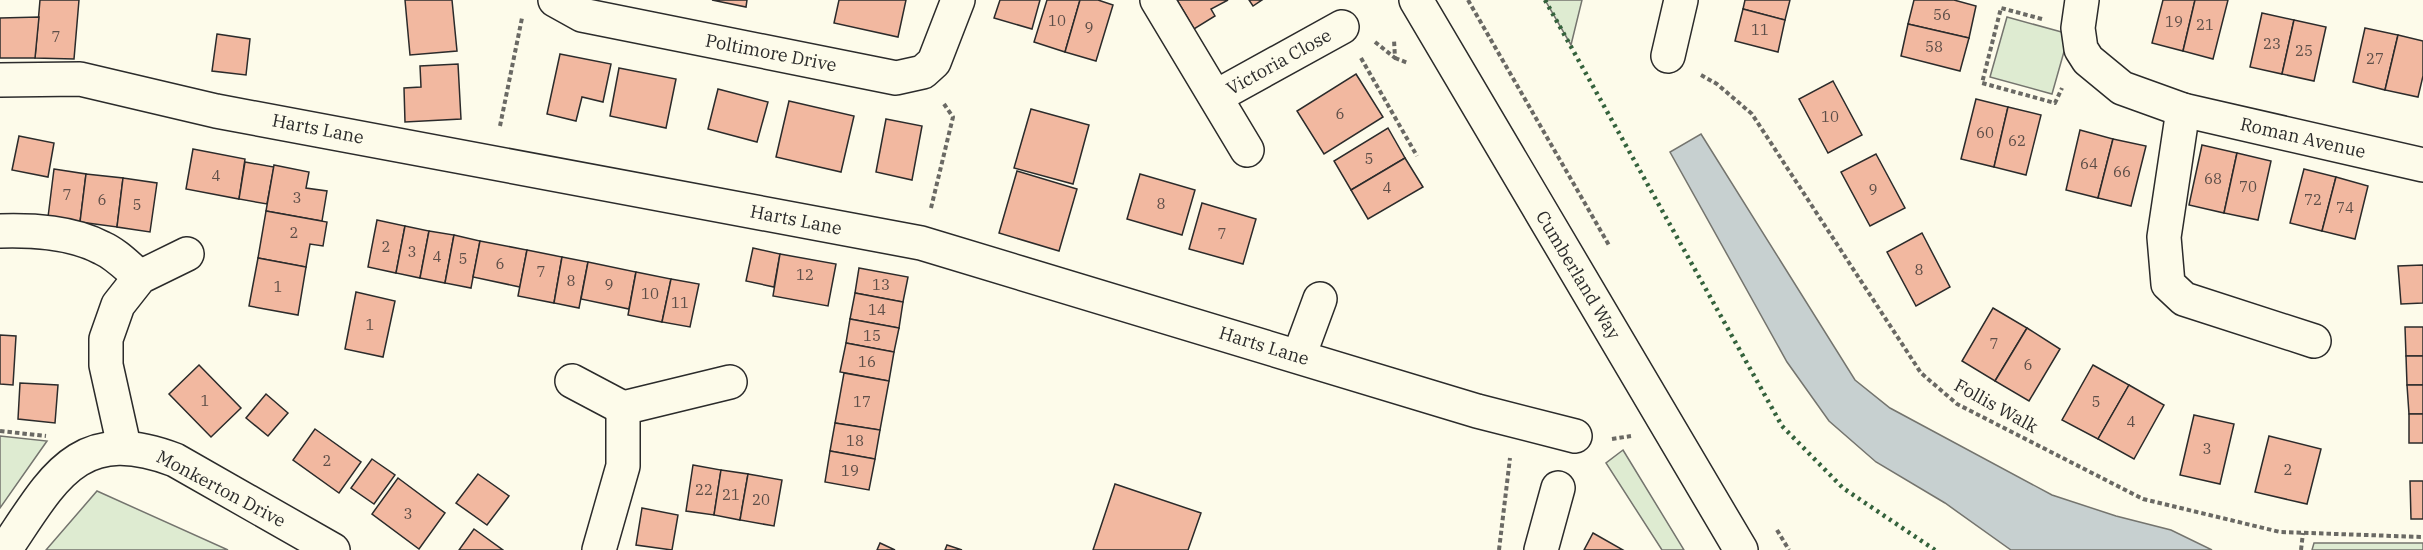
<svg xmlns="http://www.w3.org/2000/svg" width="2423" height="550" viewBox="0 0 2423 550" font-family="'IBM Plex Serif',serif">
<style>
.green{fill:#deebd1;stroke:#74746e;stroke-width:1.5}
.water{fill:#c7d0d0;stroke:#74746e;stroke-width:1.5}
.building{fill:#f2b8a0;stroke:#2b2b2b;stroke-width:1.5}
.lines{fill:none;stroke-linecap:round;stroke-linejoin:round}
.minor-casing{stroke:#2b2b2b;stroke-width:36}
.major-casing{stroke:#2b2b2b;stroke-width:36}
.path{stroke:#6a6964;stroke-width:4;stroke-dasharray:4.5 3;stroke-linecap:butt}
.minor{stroke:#fdfbea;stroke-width:33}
.major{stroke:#fdfbea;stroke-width:33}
.hedge{stroke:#34623c;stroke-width:4.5;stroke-dasharray:3 4.5;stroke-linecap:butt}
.labels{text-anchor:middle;stroke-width:4.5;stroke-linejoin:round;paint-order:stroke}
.number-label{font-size:15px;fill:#5d4e48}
.street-label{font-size:18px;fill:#2b2b2b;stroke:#fdfbea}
</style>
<rect width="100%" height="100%" fill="#fdfbea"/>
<g class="green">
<path d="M1545,0H1582L1571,45Z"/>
<path d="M2007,17L2069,34L2052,94L1990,77Z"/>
<path d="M0,436L47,441L0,508Z"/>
<path d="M1623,450L1684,550H1662L1606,463Z"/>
<path d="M97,491L228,550H46Z"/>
<path d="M2314,543H2423V550H2312Z"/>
</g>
<path class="water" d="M1701,134L1855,380L1890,408L2052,495L2116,516L2171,530L2212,550H2011L1945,503L1876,462L1829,421L1787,362L1670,152Z"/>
<g class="building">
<path d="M40,0H79L74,59L35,58Z"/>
<path d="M405,0H452L457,51L410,55Z"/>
<path d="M712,0H747L746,7Z"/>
<path d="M839,0H906L898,37L834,23Z"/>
<path d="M1000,0H1040L1032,29L994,18Z"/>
<path d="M1047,0H1080L1065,52L1034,42Z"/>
<path d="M1080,0H1098L1113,5L1096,61L1065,52Z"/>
<path d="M1177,0H1228L1211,9L1215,16L1194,29Z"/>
<path d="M1249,0H1262L1253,6Z"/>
<path d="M1745,0H1790L1785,20L1743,9Z"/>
<path d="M1914,0H1954L1976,6L1969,38L1908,24Z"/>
<path d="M2163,0H2195L2183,51L2152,43Z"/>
<path d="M2195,0H2228L2213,59L2183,51Z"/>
<path d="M1743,9L1785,20L1778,52L1735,41Z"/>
<path d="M2262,13L2294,20L2282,74L2250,67Z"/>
<path d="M39,17L35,58H0V18Z"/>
<path d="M2294,20L2326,27L2314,81L2282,74Z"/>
<path d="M1908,24L1969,38L1960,71L1901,56Z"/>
<path d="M2365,28L2398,35L2385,90L2353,82Z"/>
<path d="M217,34L250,39L246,75L212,71Z"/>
<path d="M2398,35L2423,41V76L2418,97L2385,90Z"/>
<path d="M560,54L611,64L603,102L582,97L576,121L547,114Z"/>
<path d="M458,64L461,119L405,122L404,88L421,87L420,66Z"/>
<path d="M619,68L676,79L666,128L610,116Z"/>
<path d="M1356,74L1383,117L1324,154L1297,111Z"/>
<path d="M1833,81L1862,135L1828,153L1799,99Z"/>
<path d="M718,89L768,102L757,142L708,129Z"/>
<path d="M1976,99L2008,107L1994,167L1961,159Z"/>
<path d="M789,101L854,116L841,172L776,157Z"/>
<path d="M2008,107L2041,115L2026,175L1994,167Z"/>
<path d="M1031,109L1089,125L1073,184L1014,168Z"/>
<path d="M886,119L922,126L912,180L876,172Z"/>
<path d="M1388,128L1405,158L1351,190L1334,161Z"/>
<path d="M2080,130L2113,139L2098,198L2066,190Z"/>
<path d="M19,136L54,143L48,177L12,170Z"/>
<path d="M2113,139L2146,146L2131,206L2098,198Z"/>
<path d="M2202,145L2237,153L2224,213L2189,205Z"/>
<path d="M193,149L245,159L239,199L186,189Z"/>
<path d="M2237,153L2271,161L2258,220L2224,213Z"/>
<path d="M1876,154L1905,208L1870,226L1841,172Z"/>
<path d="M1405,158L1423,187L1368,219L1351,190Z"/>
<path d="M245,162L274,167L267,204L239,199Z"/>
<path d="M274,165L309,172L306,188L327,191L322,221L266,211Z"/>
<path d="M54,169L86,174L80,222L48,217Z"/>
<path d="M2304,169L2336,177L2322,231L2290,223Z"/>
<path d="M1017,171L1077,189L1059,251L999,233Z"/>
<path d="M86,174L123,178L117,227L80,222Z"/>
<path d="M1140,174L1195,190L1182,235L1127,219Z"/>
<path d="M2336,177L2368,186L2355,239L2322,231Z"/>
<path d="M123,178L157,183L150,232L117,227Z"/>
<path d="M1202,203L1256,219L1243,264L1189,249Z"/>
<path d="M266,211L327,222L323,246L310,244L306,267L258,258Z"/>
<path d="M377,220L405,226L396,273L368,267Z"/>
<path d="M405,226L429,231L420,278L396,273Z"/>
<path d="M429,231L454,235L445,283L420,278Z"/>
<path d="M1922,233L1950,287L1916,306L1887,252Z"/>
<path d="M454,235L480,241L471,288L445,283Z"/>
<path d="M480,241L527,250L520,287L473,277Z"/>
<path d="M753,248L780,254L774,287L746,281Z"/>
<path d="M527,250L562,257L554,303L518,296Z"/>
<path d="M780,254L836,264L828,306L773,296Z"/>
<path d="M562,257L588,262L579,308L554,303Z"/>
<path d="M258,258L306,267L298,315L249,306Z"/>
<path d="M588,262L636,272L629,309L581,299Z"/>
<path d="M2423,265V303L2401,304L2398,266Z"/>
<path d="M859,268L908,277L903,302L855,293Z"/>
<path d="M636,272L671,279L662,322L628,315Z"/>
<path d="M671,279L699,284L690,327L662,322Z"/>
<path d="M356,292L395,301L383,357L345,349Z"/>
<path d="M855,293L903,302L899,328L850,319Z"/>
<path d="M1993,308L2027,328L1995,381L1962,361Z"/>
<path d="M850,319L899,328L894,352L846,343Z"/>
<path d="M2405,327H2423V356H2406Z"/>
<path d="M2027,328L2060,349L2029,401L1995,381Z"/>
<path d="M0,335L16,336L13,385L0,384Z"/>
<path d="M846,343L894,352L889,381L840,372Z"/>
<path d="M2406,356H2423V385H2407Z"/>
<path d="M199,365L241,408L211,437L169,394Z"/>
<path d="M2093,365L2129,385L2098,439L2062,420Z"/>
<path d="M844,373L889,381L880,430L835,423Z"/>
<path d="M20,383L58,385L55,423L18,419Z"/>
<path d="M2129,385L2164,405L2134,459L2098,439Z"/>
<path d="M2407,385H2423V414H2409Z"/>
<path d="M266,394L288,413L268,436L246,418Z"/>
<rect x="2409" y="414" width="14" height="29"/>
<path d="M2194,415L2234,424L2220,484L2180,475Z"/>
<path d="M835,423L880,430L875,459L830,451Z"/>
<path d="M315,429L361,462L339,493L293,460Z"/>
<path d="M2269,436L2321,449L2307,504L2255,492Z"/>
<path d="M830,451L875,459L869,490L825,482Z"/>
<path d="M372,459L395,475L374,504L351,488Z"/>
<path d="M693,465L721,470L714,515L686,511Z"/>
<path d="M721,470L748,474L740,520L714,515Z"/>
<path d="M478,474L509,496L487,525L456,503Z"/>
<path d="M748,474L782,480L774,526L740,520Z"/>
<path d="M398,478L445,513L419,549L372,514Z"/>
<path d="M2410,481H2423V519H2411Z"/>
<path d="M1115,484L1201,513L1188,550H1093Z"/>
<path d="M642,508L678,515L672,550L636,545Z"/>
<path d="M474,529L503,550H459Z"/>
<path d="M1593,533L1623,550H1584Z"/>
<path d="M880,543L895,550H877Z"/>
<path d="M947,545L962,550H945Z"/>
</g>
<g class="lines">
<g class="minor-casing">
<g id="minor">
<path d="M555,0L582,15L896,78L923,72L934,62L958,0"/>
<path d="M1157,0L1247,150"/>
<path d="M2082,0L2078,28L2081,49L2088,60L2122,88L2183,110L2423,165"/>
<path d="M1668,56L1681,0"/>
<path d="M0,80L80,79L216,111L921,243L1477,411L1575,436"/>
<path d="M1217,96L1342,27"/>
<path d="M2183,110L2164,237L2168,284L2184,299L2314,341"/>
<path d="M0,231C34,230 72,232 102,248C116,254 128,267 140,277"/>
<path d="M1299,356L1320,299"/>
<path d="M572,381L623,408"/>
<path d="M124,446L106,365V339L118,305L140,277L187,254"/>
<path d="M5,550C53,479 78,423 175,460L333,550"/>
<path d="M599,550L623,466V408L730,382"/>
<path d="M1541,550L1558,488"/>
</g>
</g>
<g class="major-casing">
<path id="major" d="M1416,0L1741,550"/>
</g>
<g class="path">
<path d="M1468,0L1610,247"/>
<path d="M2042,19L2001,8L1982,83L2055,103L2062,88"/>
<path d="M1375,42L1395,58L1394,40"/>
<path d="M1361,58L1417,156"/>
<path d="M1395,58L1408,63"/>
<path d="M1701,75L1717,84L1752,114L1921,373L1957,404L2143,499L2280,532L2423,537"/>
<path d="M500,126L522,18"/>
<path d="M931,208L953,117L944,104"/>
<path d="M0,431L46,436"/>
<path d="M1612,439L1631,436"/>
<path d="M1777,530L1789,550"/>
<path d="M1499,550L1510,458"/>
<path d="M2301,550L2303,533"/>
</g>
<use href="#minor" class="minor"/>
<use href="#major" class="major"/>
<path class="hedge" d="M1545,0L1782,426L1843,488L1935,550"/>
</g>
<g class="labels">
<g class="number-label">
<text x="1942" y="20">56</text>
<text x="1057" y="26">10</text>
<text x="2174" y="27">19</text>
<text x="2205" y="30">21</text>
<text x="1089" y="33">9</text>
<text x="1760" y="35">11</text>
<text x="56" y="42">7</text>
<text x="2272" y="49">23</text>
<text x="1934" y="52">58</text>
<text x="2304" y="56">25</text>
<text x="2375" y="64">27</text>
<text x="1340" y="119">6</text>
<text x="1830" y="122">10</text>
<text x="1985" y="138">60</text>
<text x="2017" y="146">62</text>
<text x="1369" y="164">5</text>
<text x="2089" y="169">64</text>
<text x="2122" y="177">66</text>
<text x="216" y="181">4</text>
<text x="2213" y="184">68</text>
<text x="2248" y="192">70</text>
<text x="1387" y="193">4</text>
<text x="1873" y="195">9</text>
<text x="67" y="200">7</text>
<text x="297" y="203">3</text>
<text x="102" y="205">6</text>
<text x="2313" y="205">72</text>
<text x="1161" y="209">8</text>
<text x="137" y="210">5</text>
<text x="2345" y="213">74</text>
<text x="294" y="238">2</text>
<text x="1222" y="239">7</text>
<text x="386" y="252">2</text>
<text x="412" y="257">3</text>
<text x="437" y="262">4</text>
<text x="463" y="264">5</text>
<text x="500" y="269">6</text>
<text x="1919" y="275">8</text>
<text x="541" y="277">7</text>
<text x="805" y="280">12</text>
<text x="571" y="286">8</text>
<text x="609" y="290">9</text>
<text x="881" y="290">13</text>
<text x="278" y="292">1</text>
<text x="650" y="299">10</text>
<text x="680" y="308">11</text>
<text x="877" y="315">14</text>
<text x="370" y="330">1</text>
<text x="872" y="341">15</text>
<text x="1994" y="349">7</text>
<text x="867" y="367">16</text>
<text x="2028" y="370">6</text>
<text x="205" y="406">1</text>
<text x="862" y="407">17</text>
<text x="2096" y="407">5</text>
<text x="2131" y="427">4</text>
<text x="855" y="446">18</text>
<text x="2207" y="454">3</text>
<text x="327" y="466">2</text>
<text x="2288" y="475">2</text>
<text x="850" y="476">19</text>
<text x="704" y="495">22</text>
<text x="731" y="500">21</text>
<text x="761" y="505">20</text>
<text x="408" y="519">3</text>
</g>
<g class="street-label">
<text transform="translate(771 53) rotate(11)" y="6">Poltimore Drive</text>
<text transform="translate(1279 62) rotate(-29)" y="6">Victoria Close</text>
<text transform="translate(318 129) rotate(11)" y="6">Harts Lane</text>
<text transform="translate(2303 138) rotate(13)" y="6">Roman Avenue</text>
<text transform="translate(796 220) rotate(11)" y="6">Harts Lane</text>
<text transform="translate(1578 275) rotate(59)" y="6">Cumberland Way</text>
<text transform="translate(1264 346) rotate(17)" y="6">Harts Lane</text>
<text transform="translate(1996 406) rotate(29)" y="6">Follis Walk</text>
<text transform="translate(221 489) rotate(28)" y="6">Monkerton Drive</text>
</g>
</g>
</svg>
